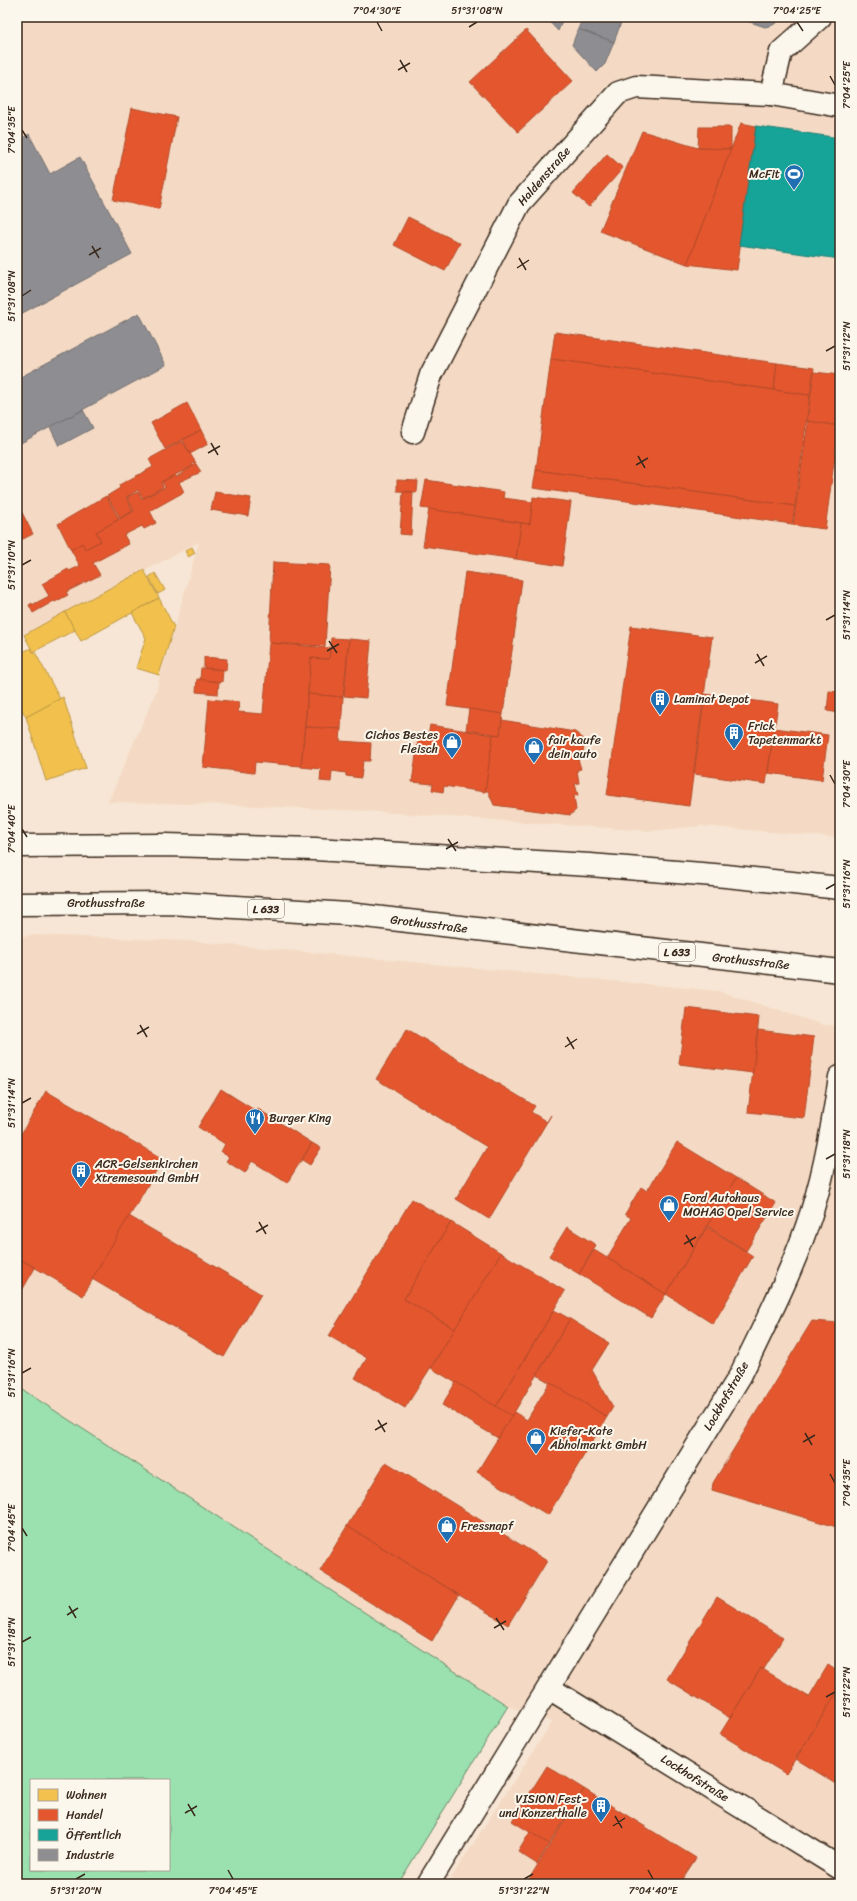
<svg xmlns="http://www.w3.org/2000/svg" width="857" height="1901" viewBox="0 0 857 1901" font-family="Sriracha,sans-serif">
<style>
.built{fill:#f4dac4}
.green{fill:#9ae1af;stroke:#6a8666;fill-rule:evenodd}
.homes{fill:#f2c14e;stroke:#bb9440}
.shops{fill:#e4572e;stroke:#b14a29}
.public{fill:#17a398;stroke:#227f73}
.industry{fill:#8d8d92;stroke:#746f6f}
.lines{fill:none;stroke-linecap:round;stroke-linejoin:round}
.street-casing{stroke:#3b2a1e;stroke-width:25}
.primary-casing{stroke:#3b2a1e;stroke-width:25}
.street{stroke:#fbf7ec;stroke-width:22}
.primary{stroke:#fbf7ec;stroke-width:22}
.ticks{fill:none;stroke:#3b2a1e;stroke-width:1.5}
.labels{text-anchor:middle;stroke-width:4;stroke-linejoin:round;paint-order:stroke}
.shield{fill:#fbf7ec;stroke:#75685c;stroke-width:1}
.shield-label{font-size:11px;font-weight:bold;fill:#3b2a1e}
.poi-label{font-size:12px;fill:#3b2a1e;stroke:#fbf7ec;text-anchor:start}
.street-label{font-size:12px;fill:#3b2a1e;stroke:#fbf7ec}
.neatline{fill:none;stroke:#3b2a1e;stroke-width:1.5}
.ticks-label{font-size:10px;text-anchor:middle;fill:#3b2a1e}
</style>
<rect width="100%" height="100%" fill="#f7e6d5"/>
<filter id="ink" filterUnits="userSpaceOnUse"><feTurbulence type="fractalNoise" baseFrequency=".025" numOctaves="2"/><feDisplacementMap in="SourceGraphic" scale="8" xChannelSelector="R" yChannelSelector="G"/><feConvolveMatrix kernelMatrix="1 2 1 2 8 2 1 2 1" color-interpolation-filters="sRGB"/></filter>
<g filter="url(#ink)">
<g class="built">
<path d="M17,17H840V838L702,826L650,831L365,811L237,805L108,802L155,694L199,542L17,638Z"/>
<path d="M33,935L191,941L718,991L824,1025L840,1026V1884H447L552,1722L508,1706L17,1386V937Z"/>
</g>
<path class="green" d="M17,1386L508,1706L398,1884H17ZM31,1780H169V1870H31Z"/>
<g class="homes">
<path d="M192,547L195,553L188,557L185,551Z"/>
<path d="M144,570L159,598L81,641L65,612Z"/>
<path d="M155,573L165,590L158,594L149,577Z"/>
<path d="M159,598L174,627L159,675L136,668L146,638L132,613Z"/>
<path d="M65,612L75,630L33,652L24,635Z"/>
<path d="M31,648L33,652H35L60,699L26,717L17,701V655Z"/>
<path d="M63,697L86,768L46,781L26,717Z"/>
</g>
<g class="shops">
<path d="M526,30L573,81L518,132L470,82Z"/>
<path d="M132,108L177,117L159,209L113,200Z"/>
<path d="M741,123L756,126L737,270L687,264Z"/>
<path d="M699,127H731V149L698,148Z"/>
<path d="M642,131L698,148L731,149L687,264L600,231Z"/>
<path d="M607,154L623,168L589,207L573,193Z"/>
<path d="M408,217L460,243L445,271L394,245Z"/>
<path d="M555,332L777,363L774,390L551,359Z"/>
<path d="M551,359L810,395L795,506L536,470Z"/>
<path d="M777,363L814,368L810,395L774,390Z"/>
<path d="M814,372L840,375V426L807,421Z"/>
<path d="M187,403L201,430L165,449L151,423Z"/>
<path d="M808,421L839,426L825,529L793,525Z"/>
<path d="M201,430L208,444L190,454L183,440Z"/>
<path d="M182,441L196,463L192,464L193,466L161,482L163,487L143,498L138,490L126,497L133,511L120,518L107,496L120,488L119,485L153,467L149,459Z"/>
<path d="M196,464L201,472L179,482L184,492L150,511L156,523L144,529L142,526L124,535L129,544L93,563L100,575L66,592L68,595L55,602L54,601L33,613L29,605L32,603V605L49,596L42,584L68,569L69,571L80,566L71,550L82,543L85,549L101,541L96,532L134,511L127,497L138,492L142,499L165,487L162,482L175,475L176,477Z"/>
<path d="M536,470L795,506L792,524L533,488Z"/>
<path d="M397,480L418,481L417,492L397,491Z"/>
<path d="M426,480L504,492L503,498L533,502L530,524L421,508Z"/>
<path d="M215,492L251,498L248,516L211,510Z"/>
<path d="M403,492H413L411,535L400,534Z"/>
<path d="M106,496L119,519L96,532L101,541L85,549L82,543L71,550L58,524Z"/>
<path d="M533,497L571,502L562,566L516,559L521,523L530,524Z"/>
<path d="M17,503L33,534L17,542Z"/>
<path d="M429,509L521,523L516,559L423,546Z"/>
<path d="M273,562L330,565L325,646L269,643Z"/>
<path d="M465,572L522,580L503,714L447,706Z"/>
<path d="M631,626L712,637L689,806L607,795Z"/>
<path d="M331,638L349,639L343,697L308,694L311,658L329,659Z"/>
<path d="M349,639L371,641L366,698L344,696Z"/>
<path d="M269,643L330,648L329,659L311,658L301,766L255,762L254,773L203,767L209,699L239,702L238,712L263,714Z"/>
<path d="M204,657L227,659L226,670L204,668Z"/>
<path d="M201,668L223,670L222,682L200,680Z"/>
<path d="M197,679L219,682L218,694L196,692Z"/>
<path d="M829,691L840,692V713L827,711Z"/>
<path d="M308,694L343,697L341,729L305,727Z"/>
<path d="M705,694L778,704L766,784L694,774Z"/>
<path d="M469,709L503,714L500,735L466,730Z"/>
<path d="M502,720L575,732L585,740L582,758L578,759L581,769L577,770L579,783L575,784L578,795L574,796L576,810L570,815L494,805L488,791H485L493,734L500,735Z"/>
<path d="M430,725L493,735L485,792L444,786L443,792L432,790L433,784L412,782L419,735L428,736Z"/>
<path d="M305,727L341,729L340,741L371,743L370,761H363L361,778L346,776V773L332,771L331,782L320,781L321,769L301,767Z"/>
<path d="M774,728L828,735L822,780L768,773Z"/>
<path d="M686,1008L759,1017L753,1073L679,1064Z"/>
<path d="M407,1029L535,1106L531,1112L547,1122L551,1115L489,1219L456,1199L487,1147L376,1079Z"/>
<path d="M758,1030L814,1037L804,1118L748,1112Z"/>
<path d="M221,1089L256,1111L258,1109L312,1143L287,1183L252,1161L245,1173L226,1161L229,1157L221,1152L225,1144L198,1127Z"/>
<path d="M46,1091L163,1159L83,1296L17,1257V1141Z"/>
<path d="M677,1142L736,1178L666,1294L607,1258L631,1218L625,1214L641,1187L647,1191Z"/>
<path d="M312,1143L321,1148L310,1165L302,1160Z"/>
<path d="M736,1178L776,1203L746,1251L707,1226Z"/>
<path d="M412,1199L451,1222L404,1299L455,1329L405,1408L355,1378L367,1358L329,1336Z"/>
<path d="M129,1216L261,1294L224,1357L92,1279Z"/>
<path d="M451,1222L501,1253L455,1329L404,1299Z"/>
<path d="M567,1227L596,1245L579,1274L549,1256Z"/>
<path d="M707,1227L753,1256L713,1324L666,1294Z"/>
<path d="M594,1250L666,1294L651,1318L579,1274Z"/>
<path d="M501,1253L565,1291L496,1407L431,1368Z"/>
<path d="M17,1257L35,1268L17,1299Z"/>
<path d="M554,1310L570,1319L512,1416L496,1407Z"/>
<path d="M570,1319L609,1343L592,1370L613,1407L607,1417L537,1375Z"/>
<path d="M812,1321L840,1323V1528L712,1490L713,1483Z"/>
<path d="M456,1382L512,1416L498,1438L442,1405Z"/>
<path d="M550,1382L607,1417L548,1515L477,1472L514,1412L527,1420Z"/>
<path d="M386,1462L547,1561L508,1625L347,1526Z"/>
<path d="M347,1526L459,1595L432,1641L320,1571Z"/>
<path d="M717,1597L783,1638L764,1669L761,1668L730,1718L667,1679Z"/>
<path d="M828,1665L840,1673V1687L786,1774L720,1734L761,1668L809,1697Z"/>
<path d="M840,1687V1786L796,1759Z"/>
<path d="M547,1766L584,1789L549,1844L512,1821Z"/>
<path d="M584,1789L696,1858L679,1884H526Z"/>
<path d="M530,1832L549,1844L537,1864L518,1852Z"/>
</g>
<path class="public" d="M756,126L840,138V259L739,245Z"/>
<g class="industry">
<path d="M545,17H564L558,31Z"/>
<path d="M583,17H623L614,42L578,29Z"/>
<path d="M735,17H784L773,25L765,27Z"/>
<path d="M578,29L614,42L605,64L597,72L572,45Z"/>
<path d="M29,134L50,174L80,157L132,254L17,316V141Z"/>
<path d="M139,313L166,365L17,445V379Z"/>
<path d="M83,410L93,428L59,446L50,427Z"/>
</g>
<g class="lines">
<g class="street-casing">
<g id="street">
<path d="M771,94L781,52L820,17"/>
<path d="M413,432L431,375L519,204L618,93L636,87L771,94L840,106"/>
<path d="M549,1688L840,1868"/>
<path d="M428,1884L740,1376C766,1322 794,1268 812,1211C826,1167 833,1122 840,1077"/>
</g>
</g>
<g class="primary-casing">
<g id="primary">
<path d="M17,846L165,845L315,849L590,865L726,876L840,888"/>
<path d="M17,904L170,903L348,914L840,971"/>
</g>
</g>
<use href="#street" class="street"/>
<use href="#primary" class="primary"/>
</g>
</g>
<path class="ticks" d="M377,22L382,31M797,22L803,31M469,27L477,22M400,60L407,72M398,70L410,63M830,76L835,85M22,130L27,138M92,246L99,258M89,255L101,248M519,258L526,270M517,268L529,260M22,296L31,290M826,351L835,346M211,443L218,455M208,453L220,446M638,456L645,468M636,465L648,458M22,565L31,560M826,620L835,615M329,641L337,653M327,651L339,644M757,654L764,666M755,663L767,656M830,775L835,784M22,829L27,837M448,839L456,851M446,849L458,842M826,889L835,884M140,1025L147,1037M137,1034L149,1027M567,1037L574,1049M565,1047L577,1039M22,1103L31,1098M826,1159L835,1154M259,1222L266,1234M256,1232L268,1225M686,1235L693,1247M684,1244L696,1237M22,1373L31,1368M378,1420L385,1432M375,1430L387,1423M805,1433L812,1445M803,1442L815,1435M830,1474L835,1483M22,1528L27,1536M69,1606L76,1618M67,1615L78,1608M496,1618L504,1630M494,1628L506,1621M22,1642L31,1637M826,1697L835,1692M188,1804L195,1816M185,1813L197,1806M615,1816L622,1828M613,1826L625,1818M228,1870L233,1879M648,1870L653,1879M76,1879L85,1874M524,1879L533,1874"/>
<defs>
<g id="stadium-pin" transform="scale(1)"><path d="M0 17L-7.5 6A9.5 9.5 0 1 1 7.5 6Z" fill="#1f6fb2" stroke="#fbf7ec"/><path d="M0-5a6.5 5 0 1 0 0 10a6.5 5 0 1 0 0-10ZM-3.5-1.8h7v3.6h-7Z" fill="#fff"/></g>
<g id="building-pin" transform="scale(1)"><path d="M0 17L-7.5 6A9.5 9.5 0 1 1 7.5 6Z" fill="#1f6fb2" stroke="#fbf7ec"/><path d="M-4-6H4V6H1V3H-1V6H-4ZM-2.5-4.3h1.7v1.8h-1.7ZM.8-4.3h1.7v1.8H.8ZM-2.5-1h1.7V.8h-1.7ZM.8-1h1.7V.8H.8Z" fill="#fff"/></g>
<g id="shop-pin" transform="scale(1)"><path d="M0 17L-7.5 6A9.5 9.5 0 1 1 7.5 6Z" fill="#1f6fb2" stroke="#fbf7ec"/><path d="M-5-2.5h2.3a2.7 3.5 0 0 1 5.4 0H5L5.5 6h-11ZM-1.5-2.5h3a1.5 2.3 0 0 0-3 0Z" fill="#fff"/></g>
<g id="restaurant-pin" transform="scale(1)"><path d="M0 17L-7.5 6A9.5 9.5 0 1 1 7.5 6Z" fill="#1f6fb2" stroke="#fbf7ec"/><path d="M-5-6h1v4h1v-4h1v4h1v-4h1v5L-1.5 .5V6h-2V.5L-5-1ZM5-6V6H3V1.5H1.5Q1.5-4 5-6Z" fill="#fff"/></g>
</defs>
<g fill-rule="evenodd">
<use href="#stadium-pin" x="794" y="174"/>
<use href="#building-pin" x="660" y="699"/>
<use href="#building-pin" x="734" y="733"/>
<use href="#shop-pin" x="452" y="742"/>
<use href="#shop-pin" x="534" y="747"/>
<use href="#restaurant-pin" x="255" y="1118"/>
<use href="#building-pin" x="81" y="1171"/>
<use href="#shop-pin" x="669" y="1205"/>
<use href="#shop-pin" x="536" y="1438"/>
<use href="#shop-pin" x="447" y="1526"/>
<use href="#building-pin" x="601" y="1806"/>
</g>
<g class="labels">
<g class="shield">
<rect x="248" y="900" width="36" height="18" rx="3"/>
<rect x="659" y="943" width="36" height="18" rx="3"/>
</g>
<g class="shield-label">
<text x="266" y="913">L 633</text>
<text x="677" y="956">L 633</text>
</g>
<g class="poi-label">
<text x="780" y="178" text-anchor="end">McFit</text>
<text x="674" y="703">Laminat Depot</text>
<text x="748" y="730">Frick<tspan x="748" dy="14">Tapetenmarkt</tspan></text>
<text x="438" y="739" text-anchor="end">Cichos Bestes<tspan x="438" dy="14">Fleisch</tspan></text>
<text x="548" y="744">fair kaufe<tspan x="548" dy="14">dein auto</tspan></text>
<text x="269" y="1122">Burger King</text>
<text x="95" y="1168">ACR-Gelsenkirchen<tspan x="95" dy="14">Xtremesound GmbH</tspan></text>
<text x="683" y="1202">Ford Autohaus<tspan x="683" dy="14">MOHAG Opel Service</tspan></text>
<text x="550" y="1435">Kiefer-Kate<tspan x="550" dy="14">Abholmarkt GmbH</tspan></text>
<text x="461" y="1530">Fressnapf</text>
<text x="587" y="1803" text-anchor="end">VISION Fest-<tspan x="587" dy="14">und Konzerthalle</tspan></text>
</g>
<g class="street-label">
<text transform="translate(544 176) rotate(-49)" y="4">Haldenstraße</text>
<text x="106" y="907">Grothusstraße</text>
<text transform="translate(429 924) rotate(7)" y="4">Grothusstraße</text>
<text transform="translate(751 961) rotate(6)" y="4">Grothusstraße</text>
<text transform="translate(726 1396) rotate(-60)" y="4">Lockhofstraße</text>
<text transform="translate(695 1778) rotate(32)" y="4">Lockhofstraße</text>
</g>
</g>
<rect width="857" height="1901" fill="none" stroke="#fbf7ec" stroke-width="44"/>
<rect x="30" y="1779" width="140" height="92" fill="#fbf7ec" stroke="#aea59a"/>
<rect x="38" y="1789" width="20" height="12" fill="#f2c14e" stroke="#aea59a"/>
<text x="66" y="1799" font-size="12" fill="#3b2a1e">Wohnen</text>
<rect x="38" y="1809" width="20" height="12" fill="#e4572e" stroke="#aea59a"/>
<text x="66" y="1819" font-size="12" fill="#3b2a1e">Handel</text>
<rect x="38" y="1829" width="20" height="12" fill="#17a398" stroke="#aea59a"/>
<text x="66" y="1839" font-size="12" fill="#3b2a1e">Öffentlich</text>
<rect x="38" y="1849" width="20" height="12" fill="#8d8d92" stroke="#aea59a"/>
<text x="66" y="1859" font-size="12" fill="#3b2a1e">Industrie</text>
<rect x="22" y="22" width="813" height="1857" class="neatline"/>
<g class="ticks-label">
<text x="377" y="14">7°04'30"E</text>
<text x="477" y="14">51°31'08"N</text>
<text x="797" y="14">7°04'25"E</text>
<text transform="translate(846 85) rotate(-90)" y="4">7°04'25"E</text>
<text transform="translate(11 130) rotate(-90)" y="4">7°04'35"E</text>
<text transform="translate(11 296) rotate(-90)" y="4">51°31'08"N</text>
<text transform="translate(846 346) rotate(-90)" y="4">51°31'12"N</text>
<text transform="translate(11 565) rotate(-90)" y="4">51°31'10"N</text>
<text transform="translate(846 615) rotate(-90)" y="4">51°31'14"N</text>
<text transform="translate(846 784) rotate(-90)" y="4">7°04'30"E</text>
<text transform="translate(11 829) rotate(-90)" y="4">7°04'40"E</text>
<text transform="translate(846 884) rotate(-90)" y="4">51°31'16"N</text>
<text transform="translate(11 1103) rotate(-90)" y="4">51°31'14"N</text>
<text transform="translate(846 1154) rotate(-90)" y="4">51°31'18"N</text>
<text transform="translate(11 1373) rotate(-90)" y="4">51°31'16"N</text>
<text transform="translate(846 1483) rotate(-90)" y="4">7°04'35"E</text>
<text transform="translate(11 1528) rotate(-90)" y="4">7°04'45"E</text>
<text transform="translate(11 1642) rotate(-90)" y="4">51°31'18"N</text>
<text transform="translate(846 1692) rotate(-90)" y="4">51°31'22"N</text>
<text x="76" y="1894">51°31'20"N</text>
<text x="233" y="1894">7°04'45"E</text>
<text x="524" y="1894">51°31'22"N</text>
<text x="653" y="1894">7°04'40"E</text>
</g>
</svg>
